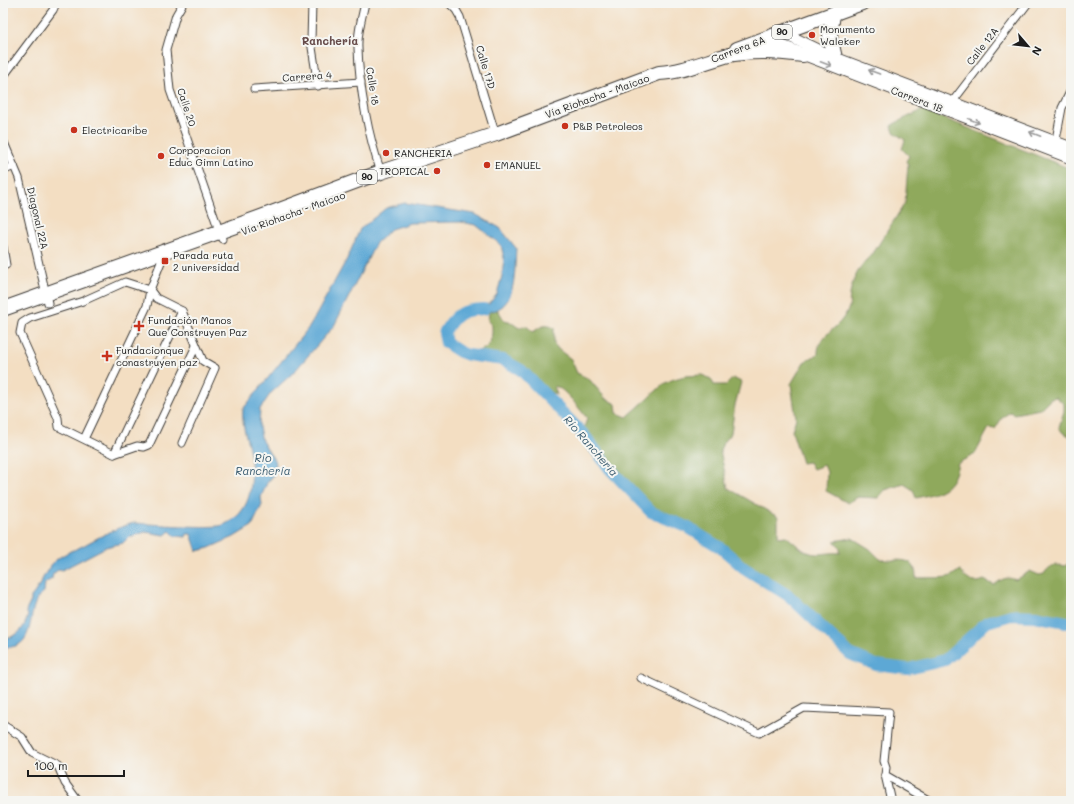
<svg xmlns="http://www.w3.org/2000/svg" width="1074" height="804" viewBox="0 0 1074 804" font-family="Mali,sans-serif">
<style>
.forest{fill:#8fa95b;stroke:#56623c}
.water{fill:#5da8d5;stroke:#3c6278}
.lines{fill:none;stroke-linecap:round;stroke-linejoin:round}
.river{stroke:#5da8d5;stroke-width:12}
.street-casing{stroke:#3c3935;stroke-width:9}
.secondary-casing{stroke:#3c3935;stroke-width:13}
.highway-casing{stroke:#3c3935;stroke-width:16}
.street{stroke:#fff;stroke-width:7}
.secondary{stroke:#fff;stroke-width:11}
.highway{stroke:#fff;stroke-width:14}
.oneway{stroke:#999}
.poi-dot{fill:#c8321e;stroke:#f6f6f2;stroke-width:1.5}
.labels{text-anchor:middle;stroke-width:4;stroke-linejoin:round;paint-order:stroke}
.shield{fill:#f6f6f2;stroke:#5d5d5c;stroke-width:1}
.shield-label{font-size:9px;font-weight:bold;fill:#1c1c1c}
.poi-label{font-size:10px;fill:#1c1c1c;stroke:#f6f6f2;text-anchor:start}
.street-label{font-size:10px;fill:#1c1c1c;stroke:#f6f6f2}
.neighbourhood-label{font-size:11px;font-weight:bold;fill:#674c4b;stroke:#f6f6f2}
.water-label{font-size:11px;font-style:italic;fill:#395b6f;stroke:#f6f6f2}
</style>
<rect width="100%" height="100%" fill="#f6f6f2"/>
<filter id="ink" filterUnits="userSpaceOnUse"><feTurbulence type="fractalNoise" baseFrequency=".025" numOctaves="2"/><feDisplacementMap in="SourceGraphic" scale="8" xChannelSelector="R" yChannelSelector="G"/><feConvolveMatrix kernelMatrix="1 2 1 2 8 2 1 2 1" color-interpolation-filters="sRGB"/></filter>
<filter id="wash" filterUnits="userSpaceOnUse"><feTurbulence type="fractalNoise" baseFrequency=".012" numOctaves="4" result="noise"/><feDisplacementMap in="SourceGraphic" scale="16" xChannelSelector="R" yChannelSelector="G"/><feGaussianBlur stdDeviation="0.9" result="paint"/><feColorMatrix in="noise" values="0 0 0 0 0 0 0 0 0 0 0 0 0 0 0 0 0 1.4 0 .05"/><feComposite in="paint" operator="in"/></filter>
<g filter="url(#wash)">
<rect width="100%" height="100%" fill="#f3dec2"/>
<g class="forest">
<path d="M923,110L1071,169V437L1062,432L1059,427L1064,411V404L1056,397L1051,398L1040,409L1014,414L1010,412L1002,418L995,429L989,428L975,454L958,463C953,490 941,492 916,498L913,490L904,484L885,490L878,498L858,497L848,503L826,491L827,472L824,465L813,469L809,462L802,463L792,431L796,418L791,384L804,362L818,354C817,336 837,330 845,315C852,304 848,305 850,295C851,282 861,262 872,255L905,203L908,165L906,161L909,156L902,149L905,140L895,133L891,126C898,121 914,114 923,110Z"/>
<path d="M498,310L504,320L509,321L519,328C525,324 528,327 533,332C540,327 545,323 554,328V344L559,350L571,359L577,373L589,379L606,399L616,404L617,413L627,417L665,383L674,379L685,376L702,375L711,379L714,385H726L733,378L741,382L735,405L731,433L724,441L720,450L728,488L778,517V537L786,536C795,543 804,554 817,554C825,554 831,552 840,553V547L834,541L852,538L870,549L880,559C896,563 916,553 916,578C925,577 944,579 951,576C954,574 956,572 960,571C967,580 973,585 984,580L994,585C1002,579 1006,576 1016,580L1030,571L1039,575L1044,574C1049,565 1056,564 1065,566L1071,560V623L1035,616L1011,615L987,622L945,660L908,669L876,665L850,654L789,596L744,568L721,548L689,528L651,512L609,468L585,436L584,428L587,418C579,409 565,388 554,386L557,395C536,388 529,363 510,360L508,363L502,360L474,356L475,353L487,347L490,342L492,333V326L488,321L489,311Z"/>
</g>
<path class="water" d="M405,203L475,214L500,228L516,248C514,282 517,321 469,310L489,304L497,294L502,276L504,258L501,245L476,225L461,222L410,223L391,229L376,243L334,326L294,372L271,393L260,409L259,427L262,441L276,463L273,476L267,483L261,497L262,505L252,526L234,537L209,548L197,551L191,534H187L186,537L175,536L170,531L165,535L145,532L128,538L123,543L106,547L62,570L59,569L53,574L52,579L45,583L44,592C23,604 41,651 3,647V639C18,636 24,630 28,615L26,611L31,601V597C40,587 43,575 51,565C62,552 75,551 88,543C103,535 118,527 134,523C148,524 215,529 223,525C251,513 253,487 251,460C249,441 241,428 243,409L310,326L348,257L360,229L386,208Z"/>
<g class="lines">
<path class="river" d="M484,309C462,310 455,313 444,333L446,343L460,352L468,355L503,360L521,370L585,436L609,468L651,512L687,527L721,548L744,568L789,596L850,654L876,665L908,669L945,660L987,622L1011,615L1035,616L1071,623"/>
</g>
</g>
<g filter="url(#ink)">
<g class="lines">
<g class="street-casing">
<g id="street">
<path d="M183,3L176,15L166,50L170,90L222,239"/>
<path d="M312,3L311,41L318,86"/>
<path d="M365,3C362,17 357,34 358,48C359,86 368,136 381,172"/>
<path d="M449,3L456,10L460,17L496,136"/>
<path d="M3,77L53,10L56,3"/>
<path d="M254,89L361,82"/>
<path d="M950,105L1028,3"/>
<path d="M3,140L19,178L48,303"/>
<path d="M1055,145L1062,108L1071,90"/>
<path d="M3,171L14,166"/>
<path d="M3,247L6,265H3"/>
<path d="M159,254L161,262L150,290L156,298L182,311L203,361L215,368L182,443"/>
<path d="M84,439L147,306L150,290L125,282L83,301L30,318L22,323L20,333L58,418L59,427L114,454L137,446L144,447L149,445L196,346"/>
<path d="M114,454L182,311"/>
<path d="M641,678L759,733L804,708L889,712L884,761L886,767L885,775L930,801"/>
<path d="M3,725L22,737L32,753L58,766L65,783L78,801"/>
<path d="M885,775L891,801"/>
</g>
</g>
<g class="secondary-casing">
<g id="secondary">
<path d="M781,32L835,58L1071,148"/>
<path d="M764,39L1071,158"/>
</g>
</g>
<g class="highway-casing">
<g id="highway">
<path d="M833,14L830,36L835,58"/>
<path d="M737,49L862,3"/>
<path d="M3,309L258,218L381,172L496,134L659,73C682,72 704,62 725,56C751,50 777,52 803,55"/>
</g>
</g>
<use href="#street" class="street"/>
<use href="#secondary" class="secondary"/>
<use href="#highway" class="highway"/>
</g>
<defs><path id="oneway-shaft" d="M-6 0H5M1.5-3L5.5 0L1.5 3" fill="none" stroke-width="1.6" stroke-linecap="round" stroke-linejoin="round"/></defs>
<g class="oneway">
<use href="#oneway-shaft" transform="translate(826 64) rotate(21)"/>
<use href="#oneway-shaft" transform="translate(874 72) rotate(-160)"/>
<use href="#oneway-shaft" transform="translate(974 121) rotate(21)"/>
<use href="#oneway-shaft" transform="translate(1035 134) rotate(-159)"/>
</g>
</g>
<g class="poi-dot">
<circle cx="812" cy="35" r="4"/>
<circle cx="565" cy="126" r="4"/>
<circle cx="74" cy="130" r="4"/>
<circle cx="386" cy="153" r="4"/>
<circle cx="161" cy="156" r="4"/>
<circle cx="487" cy="165" r="4"/>
<circle cx="437" cy="171" r="4"/>
<rect x="161" y="257" width="8" height="8" rx="2"/>
<path d="M137 320h4v4h4v4h-4v4h-4v-4h-4v-4h4z"/>
<path d="M105 350h4v4h4v4h-4v4h-4v-4h-4v-4h4z"/>
</g>
<g class="labels">
<g class="shield">
<rect x="772" y="25" width="20" height="14" rx="3"/>
<rect x="357" y="170" width="20" height="14" rx="3"/>
</g>
<g class="shield-label">
<text x="782" y="35">90</text>
<text x="367" y="180">90</text>
</g>
<g class="poi-label">
<text x="820" y="33">Monumento<tspan x="820" dy="12">Waleker</tspan></text>
<text x="573" y="130">P&amp;B Petroleos</text>
<text x="82" y="134">Electricaribe</text>
<text x="169" y="154">Corporacion<tspan x="169" dy="12">Educ Gimn Latino</tspan></text>
<text x="394" y="157">RANCHERIA</text>
<text x="495" y="169">EMANUEL</text>
<text x="429" y="175" text-anchor="end">TROPICAL</text>
<text x="173" y="259">Parada ruta<tspan x="173" dy="12">2 universidad</tspan></text>
<text x="148" y="324">Fundación Manos<tspan x="148" dy="12">Que Construyen Paz</tspan></text>
<text x="116" y="354">Fundacionque<tspan x="116" dy="12">conastruyen paz</tspan></text>
</g>
<g class="street-label">
<text transform="translate(982 46) rotate(-52)" y="4">Calle 12A</text>
<text transform="translate(738 49) rotate(-21)" y="4">Carrera 6A</text>
<text transform="translate(486 67) rotate(73)" y="4">Calle 17D</text>
<text transform="translate(307 76) rotate(-4)" y="4">Carrera 4</text>
<text transform="translate(373 86) rotate(81)" y="4">Calle 18</text>
<text transform="translate(597 96) rotate(-20)" y="4">Vía Riohacha - Maicao</text>
<text transform="translate(917 99) rotate(21)" y="4">Carrera 1B</text>
<text transform="translate(187 107) rotate(72)" y="4">Calle 20</text>
<text transform="translate(293 213) rotate(-20)" y="4">Vía Riohacha - Maicao</text>
<text transform="translate(38 218) rotate(77)" y="4">Diagonal 22A</text>
</g>
<g class="neighbourhood-label">
<text x="330" y="45">Ranchería</text>
</g>
<g class="water-label">
<text transform="translate(591 446) rotate(49)" y="4">Río Ranchería</text>
<text x="263" y="462">Río<tspan x="263" dy="13">Ranchería</tspan></text>
</g>
</g>
<rect width="1074" height="804" fill="none" stroke="#f6f6f2" stroke-width="16"/>
<g transform="translate(1028 46) rotate(118)" stroke="#f6f6f2" stroke-width="3" paint-order="stroke">
<path d="M0-3L7 15L0 10L-7 15Z" fill="#1c1c1c"/>
<text y="-6" font-size="11" font-weight="bold" text-anchor="middle" fill="#1c1c1c">N</text>
</g>
<path d="M28 770v6h96v-6" fill="none" stroke="#1c1c1c" stroke-width="2"/>
<text x="34" y="770" font-size="12" fill="#1c1c1c" stroke="#f6f6f2" stroke-width="3" paint-order="stroke">100 m</text>
</svg>
